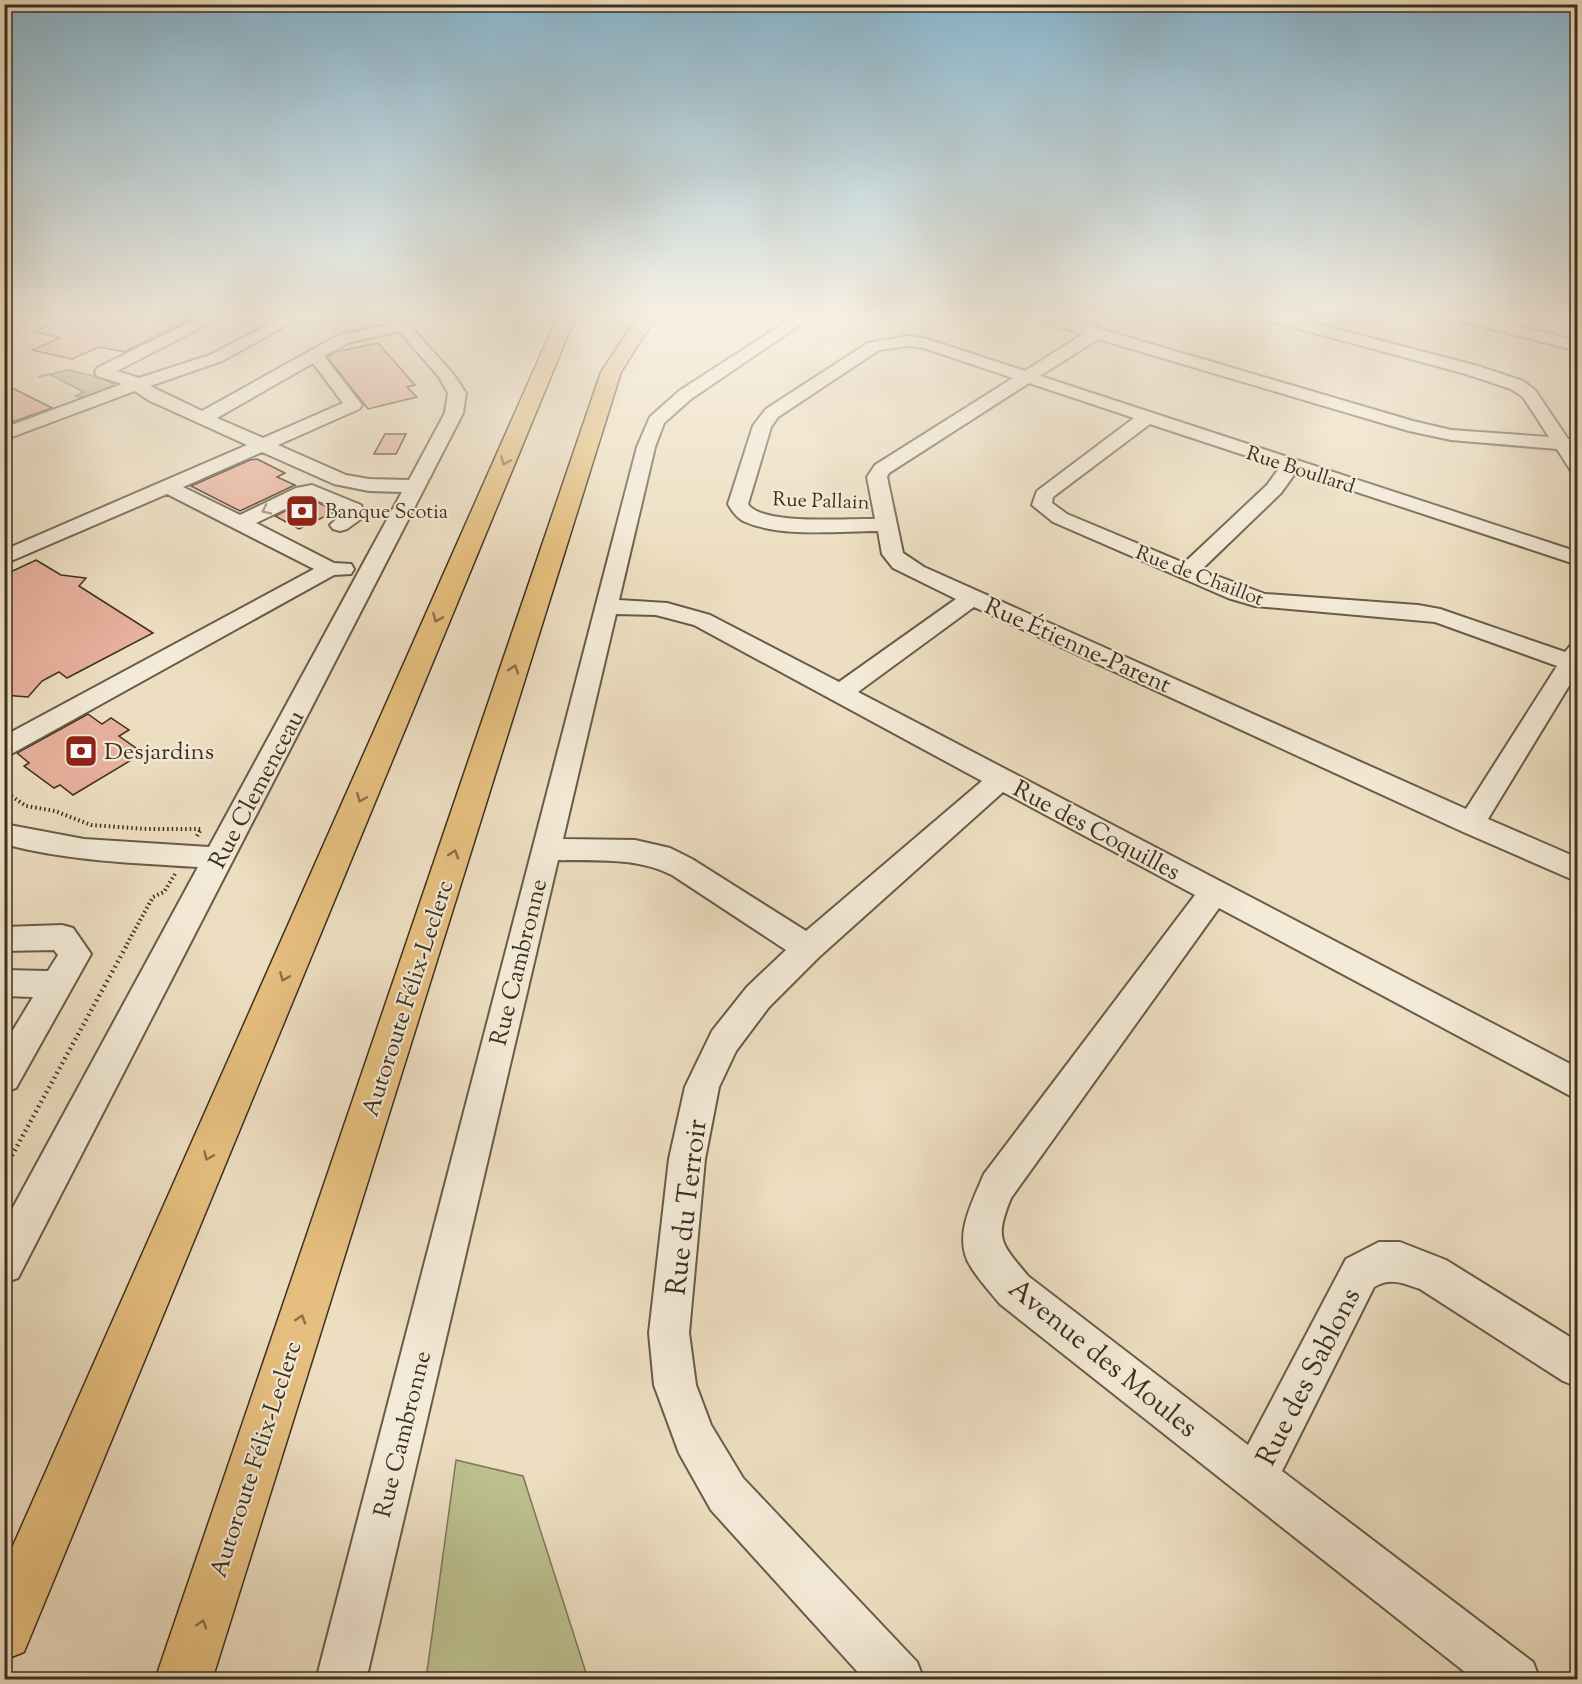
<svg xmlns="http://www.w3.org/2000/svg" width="1582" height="1684" viewBox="0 0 1582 1684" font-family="'Sorts Mill Goudy',serif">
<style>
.green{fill:#bcc090;stroke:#7c7858;stroke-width:1.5}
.building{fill:#e8b19e;stroke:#3c301f;stroke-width:1.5}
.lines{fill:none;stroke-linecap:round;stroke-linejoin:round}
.minor-tunnel{stroke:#cabba1;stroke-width:35;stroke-dasharray:35 17;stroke-linecap:butt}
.minor-casing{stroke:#685c48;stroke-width:4}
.highway-casing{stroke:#3c301f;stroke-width:3}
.path-far1{stroke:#3c301f;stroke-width:4;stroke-dasharray:1.5 3;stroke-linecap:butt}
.path{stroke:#3c301f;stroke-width:4.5;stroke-dasharray:1.5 4;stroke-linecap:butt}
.minor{fill:#f3ead7;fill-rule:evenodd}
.highway{fill:#e6bf80;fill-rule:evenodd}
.oneway{stroke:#88704b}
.oneway2{stroke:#988d7b}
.labels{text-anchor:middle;stroke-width:4.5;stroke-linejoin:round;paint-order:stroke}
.far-street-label{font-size:20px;fill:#3c301f;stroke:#f3ead7}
.far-poi-label{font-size:20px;fill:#3c301f;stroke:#f3ead7;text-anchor:start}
.street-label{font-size:24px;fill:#3c301f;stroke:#f3ead7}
.poi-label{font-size:24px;fill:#3c301f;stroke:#f3ead7;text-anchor:start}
.near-street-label{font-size:28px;fill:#3c301f;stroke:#f3ead7}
</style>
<rect width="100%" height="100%" fill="#eddec1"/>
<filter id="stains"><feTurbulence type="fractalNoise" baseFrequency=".00333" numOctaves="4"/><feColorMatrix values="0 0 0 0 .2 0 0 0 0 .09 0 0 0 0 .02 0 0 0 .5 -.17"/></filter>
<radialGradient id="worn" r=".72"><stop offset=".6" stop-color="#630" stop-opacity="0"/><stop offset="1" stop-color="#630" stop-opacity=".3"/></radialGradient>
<g class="green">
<path d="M68,370L106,379L113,384C107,395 87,399 75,396L84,392L49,374L38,377Z"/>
<path d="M456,1460L523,1476L588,1679H426Z"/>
</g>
<g class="building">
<path d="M65,318H193L124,352L99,347L72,359L32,350L60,338L34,332Z"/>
<path d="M378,343L415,385L407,387L417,397L368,409L327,357L335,352Z"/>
<path d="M4,384L52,408L4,425Z"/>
<path d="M385,434H406L396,454H374Z"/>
<path d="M257,459L285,473L277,477L295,485L240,511L191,486L250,460Z"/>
<path d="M310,499L336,511L299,529L275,516Z"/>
<path d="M36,560L61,575L86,578L79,586L153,633L67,678L59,672L42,681L28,697L4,695V575Z"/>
<path d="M88,714L102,724L111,718L129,730L119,736L143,753L73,795L60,785L54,788L24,766L29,763L17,753Z"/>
</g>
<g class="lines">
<path class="minor-tunnel" d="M4,1037L8,1030"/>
<g class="minor-casing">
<g id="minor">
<path d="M199,318H219L117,371L139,378L210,355L281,318H300L222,361L150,386L202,411L337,336L390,324L382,318H403L454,375L466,393L463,413L18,1278L4,1283V1224L198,867C133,863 68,861 4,844V824L84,839L209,847L402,492L369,491L334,484L262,452L183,487L240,515L296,488L312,485L361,505L365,516L347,529L340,531L333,529L330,525L344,512L310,497L256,523L334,563L351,564L354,569L351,574L334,575L13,753L4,756V736L314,569L167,494L4,564V550L247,445L148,400L135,391L4,440V428L122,384L97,376L95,372L97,368ZM399,331L439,377L448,393L445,413L409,480L369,479L346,475L278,445L359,409L362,405L324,356L348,343ZM313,363L343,403L263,438L217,418Z"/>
<path d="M792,318H810L691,399L664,423L655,447L619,600L667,603L710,615L839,682L956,599L893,568L882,554L878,531C838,531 780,538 743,521C736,517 732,511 728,504L753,426L766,409L868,343L908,336L927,339L1025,371L1083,334L1041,321L1039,318H1063L1413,421L1451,430L1549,437L1523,397L1511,389L1466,374L1270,321L1268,318H1294L1478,366L1523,381L1535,390L1568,439H1578V473L1571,471L1557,449L1451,440L1409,431L1098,339L1040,376L1578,552V565L1296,472L1281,493L1201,570L1265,594L1418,605L1440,609L1565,652L1570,646L1578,644V671L1488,819L1578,858V882L1461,831L974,607L858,692L1578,1068V1100L1219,908L1011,1198C994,1240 1001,1243 1028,1276L1248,1445L1346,1259L1379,1242H1400L1446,1260L1578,1342V1387L1563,1381L1420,1289C1403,1283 1390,1277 1374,1287L1282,1471L1533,1662L1540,1680H1475L1000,1304C990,1292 979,1280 971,1267C952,1238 972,1203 984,1174L1195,895L1003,792L819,957L769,1007L736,1051L719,1087L705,1159L689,1333L696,1385L711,1425L743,1478L917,1662L924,1680H865L711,1510L679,1453L654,1385L649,1333L669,1159L685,1087L712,1031L747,987L786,950L672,875C636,857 597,861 558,860L366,1680H316L637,447L650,417L679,391ZM908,346L924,348L1013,378L875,465L867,477L875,519C850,518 762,526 748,504L771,427L778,417L879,350ZM1029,383L1134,418L1037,491L1032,505L1053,522L1228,598L1255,606L1435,622L1557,666L1466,809L924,567L903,553L887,477L889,473ZM1150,424L1280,467L1267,485L1184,563L1067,514L1052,503L1053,497ZM616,614L656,615L694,625L982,781L806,931L692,859L670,848L635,840L563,839Z"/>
<path d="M1459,318H1486L1578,341V351L1461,321Z"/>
<path d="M62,925L73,928L91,954L16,1088L4,1092V1045L33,997L4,996V970L48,971L58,955L54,950L4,951V927Z"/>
</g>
</g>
<g class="highway-casing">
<g id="highway">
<path d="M557,318H575L24,1652L4,1660V1566Z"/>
<path d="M637,318H655L621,372L212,1680H155L601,372Z"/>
</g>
</g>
<g class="path-far1">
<path d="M4,791L26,806L55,811L91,825L147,829H201L197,836"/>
<path d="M127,944L153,897L164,892L175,874"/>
</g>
<path class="path" d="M4,1170L128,943"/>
<use href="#minor" class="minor"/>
<use href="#highway" class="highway"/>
</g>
<defs><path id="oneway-chevron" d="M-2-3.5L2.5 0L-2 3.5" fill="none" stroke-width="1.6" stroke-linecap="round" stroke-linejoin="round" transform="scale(1.5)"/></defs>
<g class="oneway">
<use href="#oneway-chevron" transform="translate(505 461) rotate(113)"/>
<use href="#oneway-chevron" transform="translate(437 618) rotate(113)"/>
<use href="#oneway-chevron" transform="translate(514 669) rotate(-72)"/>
<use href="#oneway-chevron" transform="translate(361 798) rotate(113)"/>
<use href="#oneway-chevron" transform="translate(454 854) rotate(-72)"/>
<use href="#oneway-chevron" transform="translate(284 977) rotate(113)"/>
<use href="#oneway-chevron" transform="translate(208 1156) rotate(113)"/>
<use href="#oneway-chevron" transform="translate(301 1319) rotate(-72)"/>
<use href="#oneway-chevron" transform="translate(202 1624) rotate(-72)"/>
</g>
<use class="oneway2" href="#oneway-chevron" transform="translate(266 510) rotate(154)"/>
<linearGradient id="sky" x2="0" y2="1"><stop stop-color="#89b8d1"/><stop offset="0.57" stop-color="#f7f0e3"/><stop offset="1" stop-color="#f7f0e3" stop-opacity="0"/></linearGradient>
<rect width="1582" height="554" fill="url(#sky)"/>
<defs>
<g id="bank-square" transform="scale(1.725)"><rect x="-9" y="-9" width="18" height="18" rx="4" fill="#8f2418" stroke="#f3ead7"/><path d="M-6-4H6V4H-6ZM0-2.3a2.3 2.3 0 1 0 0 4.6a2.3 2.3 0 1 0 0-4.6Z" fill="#fff"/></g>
</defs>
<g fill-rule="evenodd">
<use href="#bank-square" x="302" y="511"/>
<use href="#bank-square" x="81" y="751"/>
</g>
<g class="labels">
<g class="far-street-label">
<text transform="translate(1301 469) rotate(18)" y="7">Rue Boullard</text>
<text transform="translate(821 500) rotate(2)" y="7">Rue Pallain</text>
<text transform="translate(1200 575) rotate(21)" y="7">Rue de Chaillot</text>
</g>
<g class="far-poi-label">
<text x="325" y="518">Banque Scotia</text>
</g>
<g class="street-label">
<text transform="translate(1078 645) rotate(24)" y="8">Rue Étienne-Parent</text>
<text transform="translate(256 789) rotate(-62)" y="8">Rue Clemenceau</text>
<text transform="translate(1097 830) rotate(28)" y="8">Rue des Coquilles</text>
<text transform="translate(518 962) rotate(-76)" y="8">Rue Cambronne</text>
<text transform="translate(407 998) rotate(-72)" y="8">Autoroute Félix-Leclerc</text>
<text transform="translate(402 1434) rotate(-76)" y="8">Rue Cambronne</text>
<text transform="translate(255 1459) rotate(-72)" y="8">Autoroute Félix-Leclerc</text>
</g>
<g class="poi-label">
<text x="104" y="759">Desjardins</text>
</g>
<g class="near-street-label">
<text transform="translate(685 1207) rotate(-83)" y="10">Rue du Terroir</text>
<text transform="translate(1104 1357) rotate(39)" y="10">Avenue des Moules</text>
<text transform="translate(1307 1376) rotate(-63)" y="10">Rue des Sablons</text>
</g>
</g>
<rect width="1582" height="1684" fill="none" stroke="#eddec1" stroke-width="24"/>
<rect x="6" y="6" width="1570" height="1672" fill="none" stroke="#3c301f" stroke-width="3"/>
<rect x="12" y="12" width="1558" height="1660" fill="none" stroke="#3c301f" stroke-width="1.5"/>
<rect width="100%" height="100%" filter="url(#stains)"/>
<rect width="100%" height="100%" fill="url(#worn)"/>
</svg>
